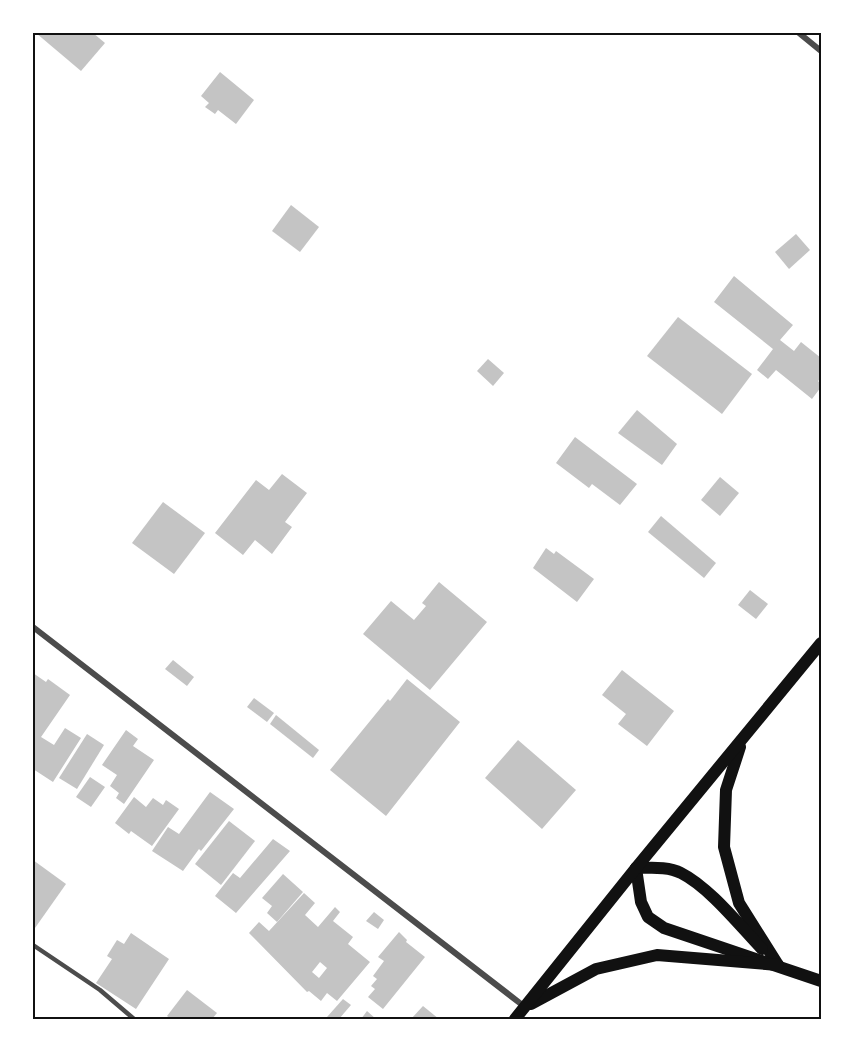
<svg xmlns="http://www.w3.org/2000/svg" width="854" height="1052" viewBox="0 0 854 1052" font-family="'DejaVu Sans',sans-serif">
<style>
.building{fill:#c4c4c4;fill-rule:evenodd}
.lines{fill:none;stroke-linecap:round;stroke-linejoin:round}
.service{stroke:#4c4c4c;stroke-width:4.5}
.minor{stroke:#4c4c4c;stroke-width:6}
.secondary{stroke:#111;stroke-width:12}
.neatline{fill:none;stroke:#111;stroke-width:2}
</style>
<rect width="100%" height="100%" fill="#fff"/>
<g class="building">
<path d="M36,33H93L105,43L81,71Z"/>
<path d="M220,72L254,100L236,124L218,110L215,114L205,107L209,103L201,96Z"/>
<path d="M291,205L319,227L300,252L272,231Z"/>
<path d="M796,234L810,250L789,269L775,252Z"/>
<path d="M734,276L793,325L780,340L794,351L801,342L821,358V378L818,381L821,384V387L812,399L776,370L768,379L757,370L773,349L714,302Z"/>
<path d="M678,317L752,374L722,414L647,356Z"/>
<path d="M488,359L504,373L493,386L477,371Z"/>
<path d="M637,410L677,444L662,465L618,433Z"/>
<path d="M575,437L637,484L620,505L592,484L589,488L556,463Z"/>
<path d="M282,474L307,493L285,522L292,527L272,554L255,540L243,555L215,533L256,480L269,490Z"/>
<path d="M720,477L739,493L720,516L701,500Z"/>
<path d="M163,502L205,533L174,574L132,543Z"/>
<path d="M661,516L716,563L704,578L648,532Z"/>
<path d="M546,548L554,554L556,551L594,579L577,602L533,568Z"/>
<path d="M439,582L487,622L430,690L363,634L391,601L414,620L426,606L422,603Z"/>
<path d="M750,590L768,604L756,619L738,605Z"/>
<path d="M173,660L194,677L187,686L165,669Z"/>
<path d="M622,670L674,711L647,746L618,724L626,714L602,695Z"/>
<path d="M33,673L46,682L48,679L70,695L41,737L54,745L65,728L81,738L53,782L33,769Z"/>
<path d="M407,679L460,722L386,816L330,770L388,699L390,701Z"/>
<path d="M254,698L274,713L267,722L247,707Z"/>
<path d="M276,715L319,750L313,758L270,724Z"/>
<path d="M126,730L138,739L133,746L154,760L124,804L116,798L119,793L110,786L117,775L102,765Z"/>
<path d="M87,734L104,745L77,789L59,778Z"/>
<path d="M518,740L576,790L542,829L485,778Z"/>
<path d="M90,777L105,787L91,807L76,797Z"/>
<path d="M210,792L234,809L201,851L199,849L183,871L152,851L168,827L179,834Z"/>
<path d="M134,797L146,807L153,798L163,805L166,800L179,809L152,846L131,831L129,834L115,823Z"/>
<path d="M229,821L255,841L221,885L195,864Z"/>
<path d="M273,839L290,851L236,913L215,896L233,873L240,878Z"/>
<path d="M33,860L66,884L35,928L33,927Z"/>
<path d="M283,874L303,892L277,922L267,913L272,906L262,898Z"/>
<path d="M304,893L315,903L305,915L318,927L335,907L340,912L333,921L353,937L348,944L370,962L337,1001L327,993L321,1001L309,991L307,992L249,933L259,922L269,931ZM320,962L327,968L319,978L312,972Z"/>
<path d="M374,912L384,920L378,929L366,921Z"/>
<path d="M399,932L407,940L406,942L425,957L383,1009L368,997L375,989L371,986L377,979L373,976L384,961L378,957Z"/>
<path d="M131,933L169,959L136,1009L96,983L112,959L107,956L117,940L124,944Z"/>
<path d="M187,990L217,1013L212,1019H171L167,1016Z"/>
<path d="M343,999L351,1005L339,1019H329L327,1017Z"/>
<path d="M423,1006L439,1019H411Z"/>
<path d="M367,1011L376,1019H361Z"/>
</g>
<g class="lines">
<path class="service" d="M33,945L100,990L134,1019"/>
<g class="minor">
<path d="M799,33L821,51"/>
<path d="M33,627L525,1007"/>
</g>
<g class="secondary">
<path d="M740,747L726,790L724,847L739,903L778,965"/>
<path d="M636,868L641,902L648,917L664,928L821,981"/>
<path d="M636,868C650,868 668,866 681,873C709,887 740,926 762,949"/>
<path d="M531,1004L596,969L657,955L778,965"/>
<path d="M515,1019L636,868L821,643"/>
</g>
</g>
<rect width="854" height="1052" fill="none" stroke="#ffffff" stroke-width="69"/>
<rect x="34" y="34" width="786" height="984" class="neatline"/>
</svg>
